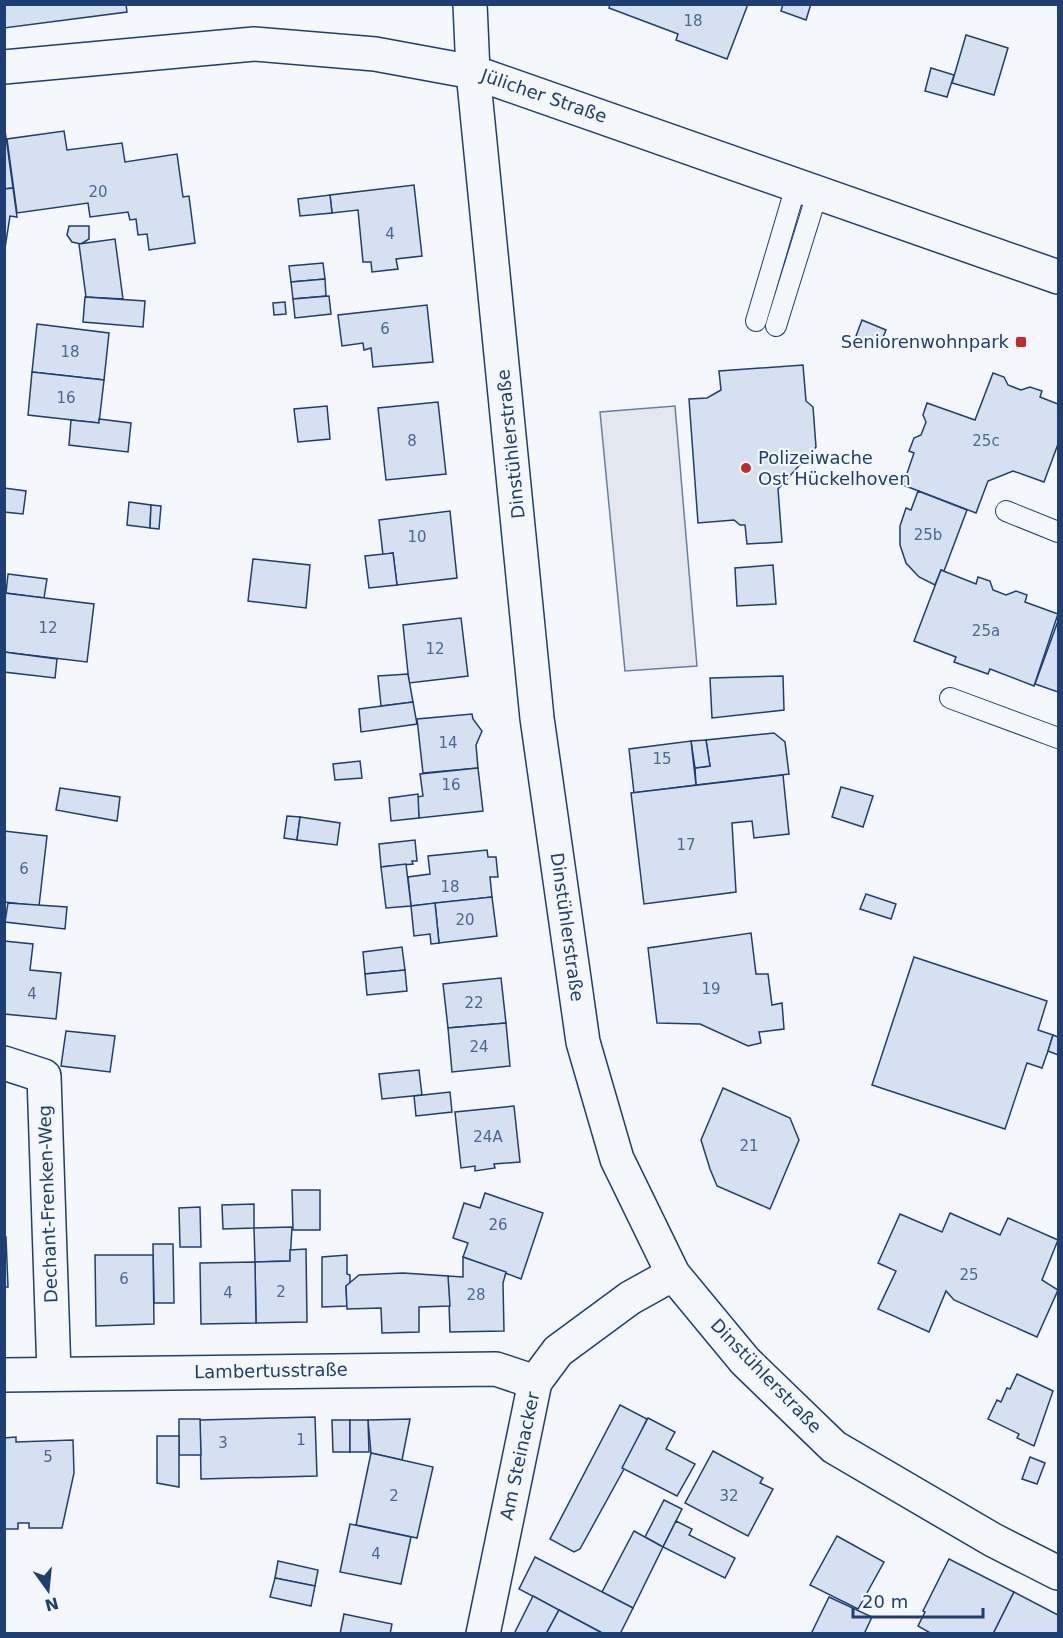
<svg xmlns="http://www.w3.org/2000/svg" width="1063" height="1638" viewBox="0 0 1063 1638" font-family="'DejaVu Sans',sans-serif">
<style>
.parking{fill:#e3e8f0;stroke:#687fa3;stroke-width:1.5}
.building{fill:#d5e0f0;stroke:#1d3f73;stroke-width:1.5}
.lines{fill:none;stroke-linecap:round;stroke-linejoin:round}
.lane-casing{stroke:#1d3f73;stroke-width:22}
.street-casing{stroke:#1d3f73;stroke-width:36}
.secondary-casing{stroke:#1d3f73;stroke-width:36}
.lane{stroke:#f4f7fb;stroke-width:20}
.street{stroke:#f4f7fb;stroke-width:33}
.secondary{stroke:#f4f7fb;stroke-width:33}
.poi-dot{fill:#c62828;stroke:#f4f7fb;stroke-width:2}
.labels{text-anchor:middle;stroke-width:4.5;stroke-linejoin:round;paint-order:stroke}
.number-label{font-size:15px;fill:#4b6792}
.street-label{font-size:18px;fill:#1d3f73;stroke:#f4f7fb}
.poi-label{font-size:18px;fill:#1d3f73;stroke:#f4f7fb;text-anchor:end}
</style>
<rect width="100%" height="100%" fill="#f4f7fb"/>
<path class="parking" d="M675,406L697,666L625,671L600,412Z"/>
<g class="building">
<path d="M4,4H126L127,12L4,28Z"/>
<path d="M610,4H748L727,59L676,40L678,34L609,8Z"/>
<path d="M783,4H811L806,20L781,11Z"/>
<path d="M966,35L1008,48L994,95L952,83Z"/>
<path d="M931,68L954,75L947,97L925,91Z"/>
<path d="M4,123L13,188L4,189Z"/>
<path d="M64,131L67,150L122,143L125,162L177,154L183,197L189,196L195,243L149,250L147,234L138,235L136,219L130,220L128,212L90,217L88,203L17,213L7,139Z"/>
<path d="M414,185L422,256L396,259L398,269L372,272L371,262H363L358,210L332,213L330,195Z"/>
<path d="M13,188L17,217L10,216L4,255V189Z"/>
<path d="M330,195L332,213L300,216L298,199Z"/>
<path d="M69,226H89V239L81,244L72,242L67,235Z"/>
<path d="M115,239L123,299L86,297L79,244Z"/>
<path d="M323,263L325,279L291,282L289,266Z"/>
<path d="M325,279L326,296L293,299L291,282Z"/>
<path d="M329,296L331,314L295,318L293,299Z"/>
<path d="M85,297L145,301L143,327L83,322Z"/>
<path d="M285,302L286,314L274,315L273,303Z"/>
<path d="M427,305L433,362L373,367L371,348L364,350L363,343L342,346L338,315Z"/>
<path d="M862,320L886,330L880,345L856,336Z"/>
<path d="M37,324L109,333L104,380L32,372Z"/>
<path d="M803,365L806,401L813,407L816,447L778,489L782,542L747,544L745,525H740L734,520L698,523L689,399L707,398L721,390L719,371Z"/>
<path d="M32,372L104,380L99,423L28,415Z"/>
<path d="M993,373L1004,377L1008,385L1021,390L1030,387L1042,391L1040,397L1058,404V444L1044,482L1013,471L988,481L976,513L903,485L914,453L909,451L914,438L921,435L926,422L923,415L927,403L975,420Z"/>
<path d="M438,402L446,474L386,480L378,408Z"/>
<path d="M327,406L330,439L298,442L294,409Z"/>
<path d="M99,419L131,423L128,452L69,445L71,420L99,423Z"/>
<path d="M4,488L26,491L23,514L4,512Z"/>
<path d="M918,491L967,510L944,571L941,570L935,585L919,577L906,563L900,545V526L906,508L911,510Z"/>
<path d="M129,502L151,505L150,528L127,525Z"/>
<path d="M151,505L161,506L159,529L150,528Z"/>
<path d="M450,511L457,578L397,585L393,553L383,555L379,520Z"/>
<path d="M393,553L397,585L369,588L365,556Z"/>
<path d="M253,559L310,565L306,608L248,601Z"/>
<path d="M773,565L776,604L737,606L735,568Z"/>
<path d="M941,570L976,584L978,577L990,581L993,590L1006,595L1016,591L1027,595L1025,602L1058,614L1034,686L990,669L988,674L954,662L956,657L914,641Z"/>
<path d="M8,574L47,579L44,598L6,593Z"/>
<path d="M4,593L94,604L87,662L4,652Z"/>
<path d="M461,618L468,676L409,683L403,625Z"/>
<path d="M1058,621V692L1035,684Z"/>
<path d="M4,652L57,659L55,678L4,672Z"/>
<path d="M408,674L413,702L381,706L378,676Z"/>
<path d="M783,676L784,710L712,718L710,678Z"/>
<path d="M413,702L417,724L361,732L359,709Z"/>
<path d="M472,714L473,719L482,731L476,745L478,768L423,773L417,719Z"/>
<path d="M774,733L785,742L789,774L696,785L695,768L710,766L706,740Z"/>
<path d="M706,740L710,766L695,768L691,741Z"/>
<path d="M691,741L696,785L634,793L629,749Z"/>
<path d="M360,761L362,778L335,780L333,764Z"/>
<path d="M478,768L483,811L419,818L417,797L423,796L420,774Z"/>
<path d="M783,775L789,834L754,838L752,821L732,823L736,892L644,904L631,793Z"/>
<path d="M841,787L873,796L863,827L832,817Z"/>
<path d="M60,788L120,797L117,821L56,810Z"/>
<path d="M418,794L419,818L391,821L389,798Z"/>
<path d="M287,816L300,817L297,840L284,838Z"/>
<path d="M300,817L340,823L337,845L297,840Z"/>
<path d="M4,831L47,836L39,906L4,902Z"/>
<path d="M415,840L417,861H412L413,864L381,867L379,844Z"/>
<path d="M487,850L488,857H496L498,877H490L492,897L411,906L408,877L430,874L428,856Z"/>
<path d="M406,864L411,906L386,908L381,867Z"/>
<path d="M866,894L896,904L891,919L860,909Z"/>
<path d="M492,897L497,936L439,943L435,903Z"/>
<path d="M8,903L67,907L65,929L5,922Z"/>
<path d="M435,903L439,943L431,944L430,934L414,936L411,906Z"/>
<path d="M751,933L756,974H768L772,1005L782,1003L784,1029L759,1032L761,1043L748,1046L700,1024L657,1023L648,948Z"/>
<path d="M4,941L33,944L30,970L61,973L56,1019L4,1014Z"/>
<path d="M402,947L405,970L365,974L363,952Z"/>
<path d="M914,957L1047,1001L1038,1030L1053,1035L1048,1051L1042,1068L1027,1063L1005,1129L872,1085Z"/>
<path d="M405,970L407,991L367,995L365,974Z"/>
<path d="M501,978L506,1023L448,1028L443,984Z"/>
<path d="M506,1023L510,1066L452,1072L448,1028Z"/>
<path d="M66,1031L115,1036L110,1072L61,1066Z"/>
<path d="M1053,1035L1058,1037V1055L1048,1051Z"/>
<path d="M419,1070L422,1095L382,1099L379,1074Z"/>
<path d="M723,1088L790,1118L799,1140L770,1209L717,1186L710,1169L701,1140Z"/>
<path d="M450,1092L452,1112L416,1116L414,1096Z"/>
<path d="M514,1106L520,1162L494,1164L495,1168L475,1171V1166L461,1168L455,1112Z"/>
<path d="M292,1190H320V1230H293Z"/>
<path d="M485,1193L543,1213L521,1279L463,1257L468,1243L453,1238L464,1203L480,1208Z"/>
<path d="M254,1204V1228L223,1229L222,1205Z"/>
<path d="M200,1207L201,1247H180L179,1208Z"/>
<path d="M950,1213L1000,1235L1008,1218L1058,1240L1042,1280L1058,1290L1037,1337L954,1300L946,1291L929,1332L878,1309L896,1271L878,1263L900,1214L942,1232Z"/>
<path d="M292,1227L290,1261L255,1262L254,1228Z"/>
<path d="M4,1237H6L8,1287H4Z"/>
<path d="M153,1244H173L174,1303H154Z"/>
<path d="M306,1249L307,1322L256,1323L255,1262L290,1261V1250Z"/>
<path d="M95,1255H153L154,1324L96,1326Z"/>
<path d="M347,1255V1274L350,1275V1283L346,1286L347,1306L322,1307V1257Z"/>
<path d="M463,1257L506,1272L503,1283L504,1331L450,1332L448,1276L463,1277Z"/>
<path d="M255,1262L256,1323L201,1324L200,1263Z"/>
<path d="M403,1273L448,1276L450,1306L419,1307V1332L382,1333L381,1308L347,1309L346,1286L359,1275Z"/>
<path d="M1017,1374L1053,1391L1034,1446L1017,1438L1019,1434L988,1419L997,1400L1001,1402L1007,1388L1010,1389Z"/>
<path d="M620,1405L647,1419L624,1469L580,1549L574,1552L550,1539Z"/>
<path d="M315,1417L317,1476L201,1479L200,1420Z"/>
<path d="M648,1418L675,1432L666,1449L695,1464L677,1496L622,1468Z"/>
<path d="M179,1419H200L201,1455H179Z"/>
<path d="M410,1419L402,1460L371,1453L368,1420Z"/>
<path d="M332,1420H350V1452H333Z"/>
<path d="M350,1420H368L369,1452H350Z"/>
<path d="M157,1436H179V1487L157,1483Z"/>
<path d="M16,1437V1442L73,1440L74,1473L62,1528H29V1523H18V1529H4V1438Z"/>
<path d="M713,1451L763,1478L760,1483L773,1489L748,1536L685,1503Z"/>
<path d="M371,1453L433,1467L417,1538L356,1525Z"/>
<path d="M1030,1457L1045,1463L1037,1484L1022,1479Z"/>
<path d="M664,1500L682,1509L663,1547L645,1537Z"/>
<path d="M676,1521L692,1529L689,1535L735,1558L725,1578L663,1547Z"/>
<path d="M350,1524L411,1537L401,1584L340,1572Z"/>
<path d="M634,1531L663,1547L633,1608L602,1592Z"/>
<path d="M837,1536L884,1562L858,1609L810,1585Z"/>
<path d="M535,1557L633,1608L620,1634H604L519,1589Z"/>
<path d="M949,1559L1014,1592L993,1634H932L918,1626L925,1612L923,1611Z"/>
<path d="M278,1561L318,1570L315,1586L275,1578Z"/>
<path d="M275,1578L315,1586L311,1606L270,1597Z"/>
<path d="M1014,1592L1058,1615V1634H993Z"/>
<path d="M533,1596L559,1610L546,1634H514Z"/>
<path d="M829,1597L872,1617L864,1634H811Z"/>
<path d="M559,1610L604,1634H546Z"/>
<path d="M344,1614L392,1624L390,1634H340Z"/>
</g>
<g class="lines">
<g class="lane-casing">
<g id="lane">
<path d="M756,321L796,186"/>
<path d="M776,326L817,194"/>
<path d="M1006,511L1058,532"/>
<path d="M950,698L1058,738"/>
</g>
</g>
<g class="street-casing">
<g id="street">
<path d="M4,1063L44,1076L54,1373"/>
<path d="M4,1375L496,1369L535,1382"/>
<path d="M483,1634L535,1382L558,1351L630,1298L673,1274"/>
</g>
</g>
<g class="secondary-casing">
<g id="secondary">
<path d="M470,4L473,72L537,718L583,1042L617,1159L673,1274L745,1361L834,1447L993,1540L1058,1573"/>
<path d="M4,67L254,44L375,54L473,72L1058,277"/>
</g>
</g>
<use href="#lane" class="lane"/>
<use href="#street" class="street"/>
<use href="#secondary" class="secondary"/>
</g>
<g class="poi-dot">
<rect x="1015" y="336" width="12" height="12" rx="3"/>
<circle cx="746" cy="468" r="6"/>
</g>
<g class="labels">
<g class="number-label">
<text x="693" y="26">18</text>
<text x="98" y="197">20</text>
<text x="390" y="239">4</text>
<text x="385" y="334">6</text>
<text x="70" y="357">18</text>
<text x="66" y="403">16</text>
<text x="412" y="446">8</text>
<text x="986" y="446">25c</text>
<text x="928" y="540">25b</text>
<text x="417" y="542">10</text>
<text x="48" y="633">12</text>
<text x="986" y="636">25a</text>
<text x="435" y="654">12</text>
<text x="448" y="748">14</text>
<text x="662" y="764">15</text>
<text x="451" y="790">16</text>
<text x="686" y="850">17</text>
<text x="24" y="874">6</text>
<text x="450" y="892">18</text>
<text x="465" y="925">20</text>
<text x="711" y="994">19</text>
<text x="32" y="999">4</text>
<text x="474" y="1008">22</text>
<text x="479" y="1052">24</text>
<text x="488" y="1142">24A</text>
<text x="749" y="1151">21</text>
<text x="498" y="1230">26</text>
<text x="969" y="1280">25</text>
<text x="124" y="1284">6</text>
<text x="281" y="1297">2</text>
<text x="228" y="1298">4</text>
<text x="476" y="1300">28</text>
<text x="301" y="1445">1</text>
<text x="223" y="1448">3</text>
<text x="48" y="1462">5</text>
<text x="394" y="1501">2</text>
<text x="729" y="1501">32</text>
<text x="376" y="1559">4</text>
</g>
<g class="street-label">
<text transform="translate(544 96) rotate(19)" y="6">Jülicher Straße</text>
<text transform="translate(511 444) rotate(-96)" y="6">Dinstühlerstraße</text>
<text transform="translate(567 927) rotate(82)" y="6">Dinstühlerstraße</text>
<text transform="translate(48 1204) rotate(-92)" y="6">Dechant-Frenken-Weg</text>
<text transform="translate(271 1371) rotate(-1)" y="6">Lambertusstraße</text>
<text transform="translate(766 1376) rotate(46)" y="6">Dinstühlerstraße</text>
<text transform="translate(520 1456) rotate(-78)" y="6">Am Steinacker</text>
</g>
<g class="poi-label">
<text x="1009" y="348">Seniorenwohnpark</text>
<text x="758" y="464" text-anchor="start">Polizeiwache<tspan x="758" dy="21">Ost Hückelhoven</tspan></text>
</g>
</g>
<rect width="1063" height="1638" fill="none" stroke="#1d3f73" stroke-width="12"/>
<g transform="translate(48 1590) rotate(165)" stroke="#f4f7fb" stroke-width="4.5" paint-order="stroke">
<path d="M0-4.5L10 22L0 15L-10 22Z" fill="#1d3f73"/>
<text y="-9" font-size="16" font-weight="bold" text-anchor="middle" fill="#1d3f73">N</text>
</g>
<path d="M853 1608v9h130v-9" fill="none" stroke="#1d3f73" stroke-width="3"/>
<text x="862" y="1608" font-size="18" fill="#1d3f73" stroke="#f4f7fb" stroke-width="4.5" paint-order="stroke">20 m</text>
</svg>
